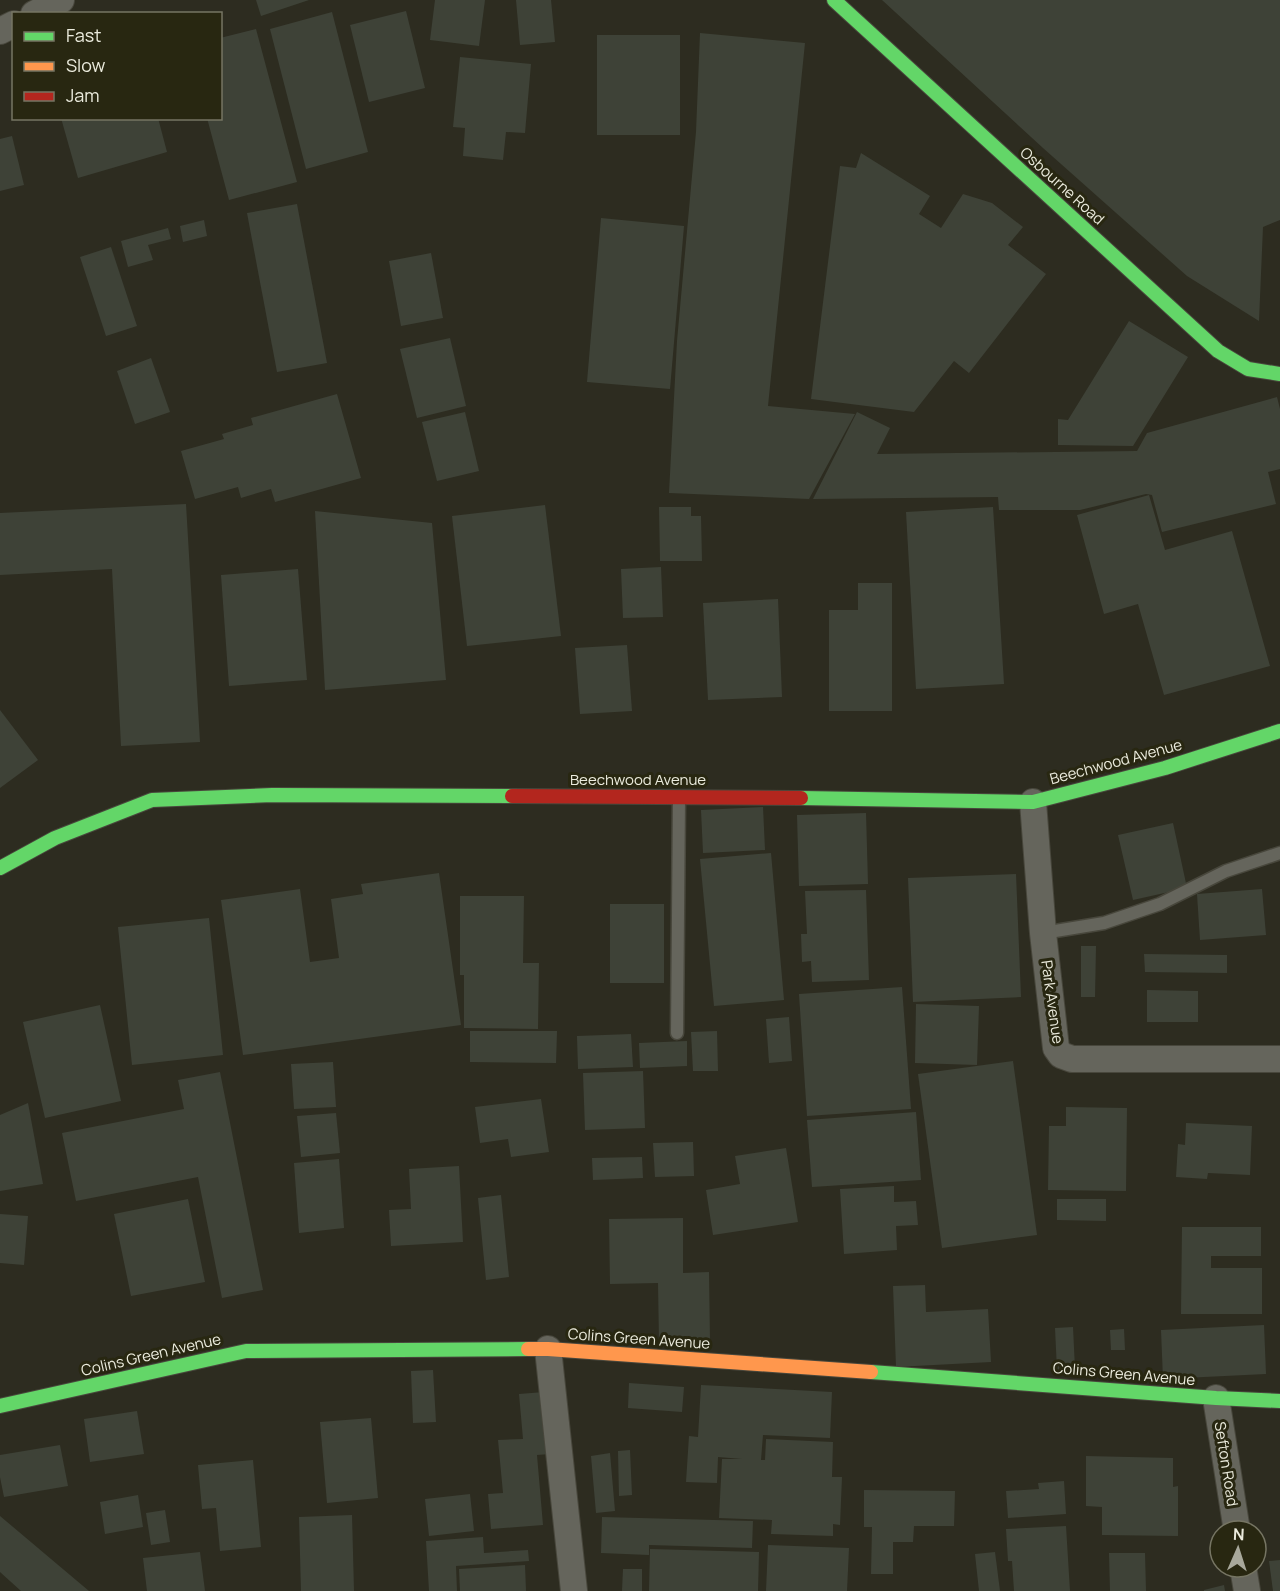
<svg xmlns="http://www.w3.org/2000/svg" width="1280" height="1591" viewBox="0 0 1280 1591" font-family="Manrope,sans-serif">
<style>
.building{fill:#3e4237}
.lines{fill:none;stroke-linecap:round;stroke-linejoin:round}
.lane-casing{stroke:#48473c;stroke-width:15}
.street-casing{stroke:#48473c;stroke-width:28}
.fast-casing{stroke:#48473c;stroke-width:16}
.slow-casing{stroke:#48473c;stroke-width:16}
.jam-casing{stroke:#48473c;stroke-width:16}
.lane{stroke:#65655c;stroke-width:12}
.street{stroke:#65655c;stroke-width:26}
.fast{stroke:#63d668;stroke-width:14}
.slow{stroke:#ff974d;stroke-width:14}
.jam{stroke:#b3261e;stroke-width:14}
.labels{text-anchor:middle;stroke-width:6;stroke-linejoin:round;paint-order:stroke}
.street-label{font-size:15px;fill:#ebebdd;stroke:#282711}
</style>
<rect width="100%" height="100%" fill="#2d2c20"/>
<g class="building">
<path d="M256,0H309L261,16Z"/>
<path d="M435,0H485L479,46L430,40Z"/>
<path d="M516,0H551L555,42L520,45Z"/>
<path d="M882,0H1280V220L1263,227L1259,321L1187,276L1043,148Z"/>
<path d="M406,11L425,88L369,102L350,25Z"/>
<path d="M332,12L368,152L306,169L270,29Z"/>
<path d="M256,29L297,182L229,200L207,118H220V38Z"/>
<path d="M700,33L805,43L768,406L855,414L809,499L669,493L677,341L696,132Z"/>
<rect x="597" y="35" width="83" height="100"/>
<path d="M460,57L531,64L525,133L506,132L503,160L463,156L465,128L453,127Z"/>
<path d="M61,118H158L167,152L78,178Z"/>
<path d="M12,136L24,185L0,191V139Z"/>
<path d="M861,153L930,196L919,214L941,228L963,194L992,203L1023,227L1008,245L1046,274L969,373L954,361L914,412L811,399L840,166L856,168Z"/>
<path d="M297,204L327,363L277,372L247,213Z"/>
<path d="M601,218L684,226L670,389L587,382Z"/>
<path d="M204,220L207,236L183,242L180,226Z"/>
<path d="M168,228L171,239L148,245L153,260L128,267L121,241Z"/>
<path d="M111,247L137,326L106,336L80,257Z"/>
<path d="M431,253L443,318L401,326L389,261Z"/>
<path d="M1129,321L1188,357L1133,446L1058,445V419L1068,420Z"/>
<path d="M450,338L466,406L417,418L400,349Z"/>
<path d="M151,358L170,412L135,424L117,371Z"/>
<path d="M337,394L361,478L275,502L271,489L241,498L238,487L195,499L181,451L224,439L222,434L253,425L251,418Z"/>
<path d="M1277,397L1280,409V469L1268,472L1276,504L1162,532L1152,495L1146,494L1080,510H999L998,497L813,499L857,412L890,428L877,454L1137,451L1147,433Z"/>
<path d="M465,412L479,471L437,481L422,422Z"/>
<path d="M1149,495L1165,550L1232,531L1270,666L1164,695L1138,604L1104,614L1077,515Z"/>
<path d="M186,504L200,742L121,746L112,569L0,575V513Z"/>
<path d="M545,505L561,636L467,646L452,516Z"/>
<path d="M659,507H691V516H701L702,561H660Z"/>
<path d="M993,507L1004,684L916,689L906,512Z"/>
<path d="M315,511L432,523L446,680L325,690Z"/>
<path d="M661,567L663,617L623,618L621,569Z"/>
<path d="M298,569L307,680L229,686L221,575Z"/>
<path d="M858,583H892V711H829V610H858Z"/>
<path d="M778,599L782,697L708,700L703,603Z"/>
<path d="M627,645L632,711L580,714L575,648Z"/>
<path d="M0,710L38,760L0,788Z"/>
<path d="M763,807L765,850L703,853L701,810Z"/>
<path d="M866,813L868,884L799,886L797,815Z"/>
<path d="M1173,823L1187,888L1133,900L1118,835Z"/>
<path d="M771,853L784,1000L714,1006L700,859Z"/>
<path d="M439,873L461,1025L243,1055L221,900L300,889L310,962L339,958L331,899L363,894L361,884Z"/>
<path d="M1016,874L1021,997L913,1002L908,878Z"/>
<path d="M1262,889L1266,935L1200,940L1197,894Z"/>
<path d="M866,890L869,980L812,982L811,961L802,962L801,934H807L805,891Z"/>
<path d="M460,896H524L523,963H539L538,1029L464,1028V975H460Z"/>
<rect x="610" y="904" width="54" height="79"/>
<path d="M209,918L223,1055L132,1065L118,927Z"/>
<path d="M1081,946H1096L1095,997H1081Z"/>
<path d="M1144,954L1227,955V973L1145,972Z"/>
<path d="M902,987L911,1109L807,1116L799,994Z"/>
<path d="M1147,990L1198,991V1022H1147Z"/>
<path d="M916,1004L979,1006L977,1065L915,1063Z"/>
<path d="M100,1005L121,1101L45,1118L23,1022Z"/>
<path d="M789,1017L792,1061L769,1063L766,1019Z"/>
<path d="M470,1031H557L556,1063L470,1062Z"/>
<path d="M717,1031L718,1071H693L691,1032Z"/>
<path d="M631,1034L633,1067L578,1069L577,1036Z"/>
<path d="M687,1041V1066L640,1068L639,1043Z"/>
<path d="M1013,1061L1037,1235L942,1248L918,1074Z"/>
<path d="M333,1062L336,1107L294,1109L291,1064Z"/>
<path d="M643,1071L645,1128L585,1130L583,1073Z"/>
<path d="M220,1072L263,1290L222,1298L198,1177L76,1201L62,1133L184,1109L178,1080Z"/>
<path d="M541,1099L549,1152L511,1157L508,1139L480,1143L475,1107Z"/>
<path d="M28,1103L43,1184L0,1191V1115Z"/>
<path d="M1066,1107L1127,1108L1126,1191L1048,1190L1049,1126H1066Z"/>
<path d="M916,1112L921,1180L812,1187L807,1120Z"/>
<path d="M336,1113L340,1153L301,1157L297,1116Z"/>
<path d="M1186,1123L1252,1126L1250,1175L1208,1173L1207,1179L1176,1177L1178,1144L1185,1145Z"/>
<path d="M693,1142L694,1176L655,1177L653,1143Z"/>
<path d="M786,1148L798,1222L713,1235L706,1190L740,1184L735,1156Z"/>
<path d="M642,1157L643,1178L593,1180L592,1158Z"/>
<path d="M339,1159L344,1228L299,1233L294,1163Z"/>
<path d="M459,1166L463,1242L391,1246L389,1210L411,1209L409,1169Z"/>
<path d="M894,1186V1202L916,1201L918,1225L896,1226L897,1250L844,1254L840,1189Z"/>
<path d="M501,1195L509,1277L486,1280L478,1198Z"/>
<path d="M188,1199L205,1282L131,1296L114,1214Z"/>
<path d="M1057,1199H1106V1221L1057,1220Z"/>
<path d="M0,1214L28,1216L24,1265L0,1263Z"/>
<path d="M683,1218V1273L709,1272L710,1341L659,1342L658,1283L610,1284L609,1219Z"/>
<path d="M1182,1227H1261V1256H1211V1268H1262V1314H1181Z"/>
<path d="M925,1285L926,1312L988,1309L991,1362L896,1367L893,1286Z"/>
<path d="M1264,1325L1266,1374L1163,1379L1161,1330Z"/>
<path d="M1073,1327L1075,1369L1057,1370L1055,1328Z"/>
<path d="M1124,1329L1125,1350H1111L1110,1330Z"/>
<path d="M433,1370L436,1422L413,1423L411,1371Z"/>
<path d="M629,1383L684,1387L682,1412L628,1408Z"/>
<path d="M701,1385L832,1392L830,1438L763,1435L761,1460H765L766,1439L833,1442L832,1477H842L840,1525L833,1524V1536L771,1534L772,1520L719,1518L722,1459H742L718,1457L717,1483L686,1482L689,1436L698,1437Z"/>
<path d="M544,1392L550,1454L537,1455L543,1525L491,1529L488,1494L503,1493L498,1440L523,1439L519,1394Z"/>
<path d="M137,1411L144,1454L90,1462L84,1419Z"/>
<path d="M371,1418L378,1498L327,1503L320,1422Z"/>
<path d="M60,1445L68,1486L4,1497L0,1477V1455Z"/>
<path d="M630,1450L632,1495L619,1496L618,1451Z"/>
<path d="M610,1453L615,1511L596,1513L591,1456Z"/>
<path d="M1086,1456L1173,1458V1487L1178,1486V1536L1102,1535V1507L1086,1506Z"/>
<path d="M253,1460L261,1547L220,1551L216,1508L202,1509L198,1465Z"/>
<path d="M1064,1481L1066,1514L1008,1518L1006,1491L1039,1489L1038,1483Z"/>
<path d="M864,1490L955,1491L954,1526H914L913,1542H893V1574H871L872,1527H864Z"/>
<path d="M470,1494L474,1531L429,1536L425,1499Z"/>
<path d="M138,1495L143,1527L105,1534L100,1502Z"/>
<path d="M165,1510L170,1542L151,1545L146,1513Z"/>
<path d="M352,1515L354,1591H301L299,1517Z"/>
<path d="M0,1516L89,1591H21L0,1572Z"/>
<path d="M602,1517L753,1521L752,1548L649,1545V1555L601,1553Z"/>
<path d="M1066,1526L1070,1591H1014L1012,1561H1008L1006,1529Z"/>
<path d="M483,1537L484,1553L528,1550L529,1561L456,1566L457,1591H429L426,1541Z"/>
<path d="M768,1545L849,1548L847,1591H766Z"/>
<path d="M650,1549L759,1552L758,1591H649Z"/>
<path d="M200,1552L205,1591H147L143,1558Z"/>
<path d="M995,1552L1000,1591H979L975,1554Z"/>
<path d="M1109,1553H1145L1146,1591H1110Z"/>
<path d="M1280,1560V1591H1273L1269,1561Z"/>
<path d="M525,1565L526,1591H460L459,1569Z"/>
<path d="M623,1569H642V1591H622Z"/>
<path d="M1224,1585L1225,1591H1204V1590Z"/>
</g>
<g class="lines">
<g class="lane-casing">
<g id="lane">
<path d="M1043,933L1104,923L1160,904L1226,871L1280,853"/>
<path d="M677,1033L679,798"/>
</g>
</g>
<g class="street-casing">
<g id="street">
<path d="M34,14L61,0"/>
<path d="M0,31L14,24"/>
<path d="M1033,802L1043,933L1056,1048L1061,1055L1072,1059H1280"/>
<path d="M548,1349L574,1591"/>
<path d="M1216,1398L1237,1531"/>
<path d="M1243,1567L1247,1591"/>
</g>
</g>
<g class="fast-casing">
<g id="fast">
<path d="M834,0L1218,351L1248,369L1280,374"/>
<path d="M801,798L1033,802L1165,768L1280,731"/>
<path d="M0,868L55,838L152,800L272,795L512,796"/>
<path d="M871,1372L1216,1398L1280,1401"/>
<path d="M0,1406L246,1351L528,1349"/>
</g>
</g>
<g class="slow-casing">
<path id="slow" d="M528,1349H548L871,1372"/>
</g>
<g class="jam-casing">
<path id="jam" d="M512,796L801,798"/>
</g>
<use href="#lane" class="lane"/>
<use href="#street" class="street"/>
<use href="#fast" class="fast"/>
<use href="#slow" class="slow"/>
<use href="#jam" class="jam"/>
</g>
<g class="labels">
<g class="street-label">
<text transform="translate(1062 186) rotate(42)" y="5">Osbourne Road</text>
<text transform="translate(1116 762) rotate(-15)" y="5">Beechwood Avenue</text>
<text x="638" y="785">Beechwood Avenue</text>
<text transform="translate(1052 1002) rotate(82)" y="5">Park Avenue</text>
<text transform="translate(639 1339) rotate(4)" y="5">Colins Green Avenue</text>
<text transform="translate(151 1355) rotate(-13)" y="5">Colins Green Avenue</text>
<text transform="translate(1124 1374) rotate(5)" y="5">Colins Green Avenue</text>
<text transform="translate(1226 1464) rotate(81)" y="5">Sefton Road</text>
</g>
</g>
<rect x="12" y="12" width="210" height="108" fill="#282711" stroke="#767563" stroke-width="1.5"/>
<rect x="24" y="32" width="30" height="9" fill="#63d668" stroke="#767563" stroke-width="1.5"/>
<text x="66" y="42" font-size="18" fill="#ebebdd">Fast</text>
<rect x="24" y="62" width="30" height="9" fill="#ff974d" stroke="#767563" stroke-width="1.5"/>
<text x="66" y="72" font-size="18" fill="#ebebdd">Slow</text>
<rect x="24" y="92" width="30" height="9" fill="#b3261e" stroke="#767563" stroke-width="1.5"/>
<text x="66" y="102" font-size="18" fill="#ebebdd">Jam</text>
<g transform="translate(1238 1549) rotate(3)"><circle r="28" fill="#282711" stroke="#767563" stroke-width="1.5"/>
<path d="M0-4.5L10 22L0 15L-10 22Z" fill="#a8a89b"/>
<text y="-9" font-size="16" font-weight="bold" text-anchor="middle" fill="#ebebdd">N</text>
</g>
</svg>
